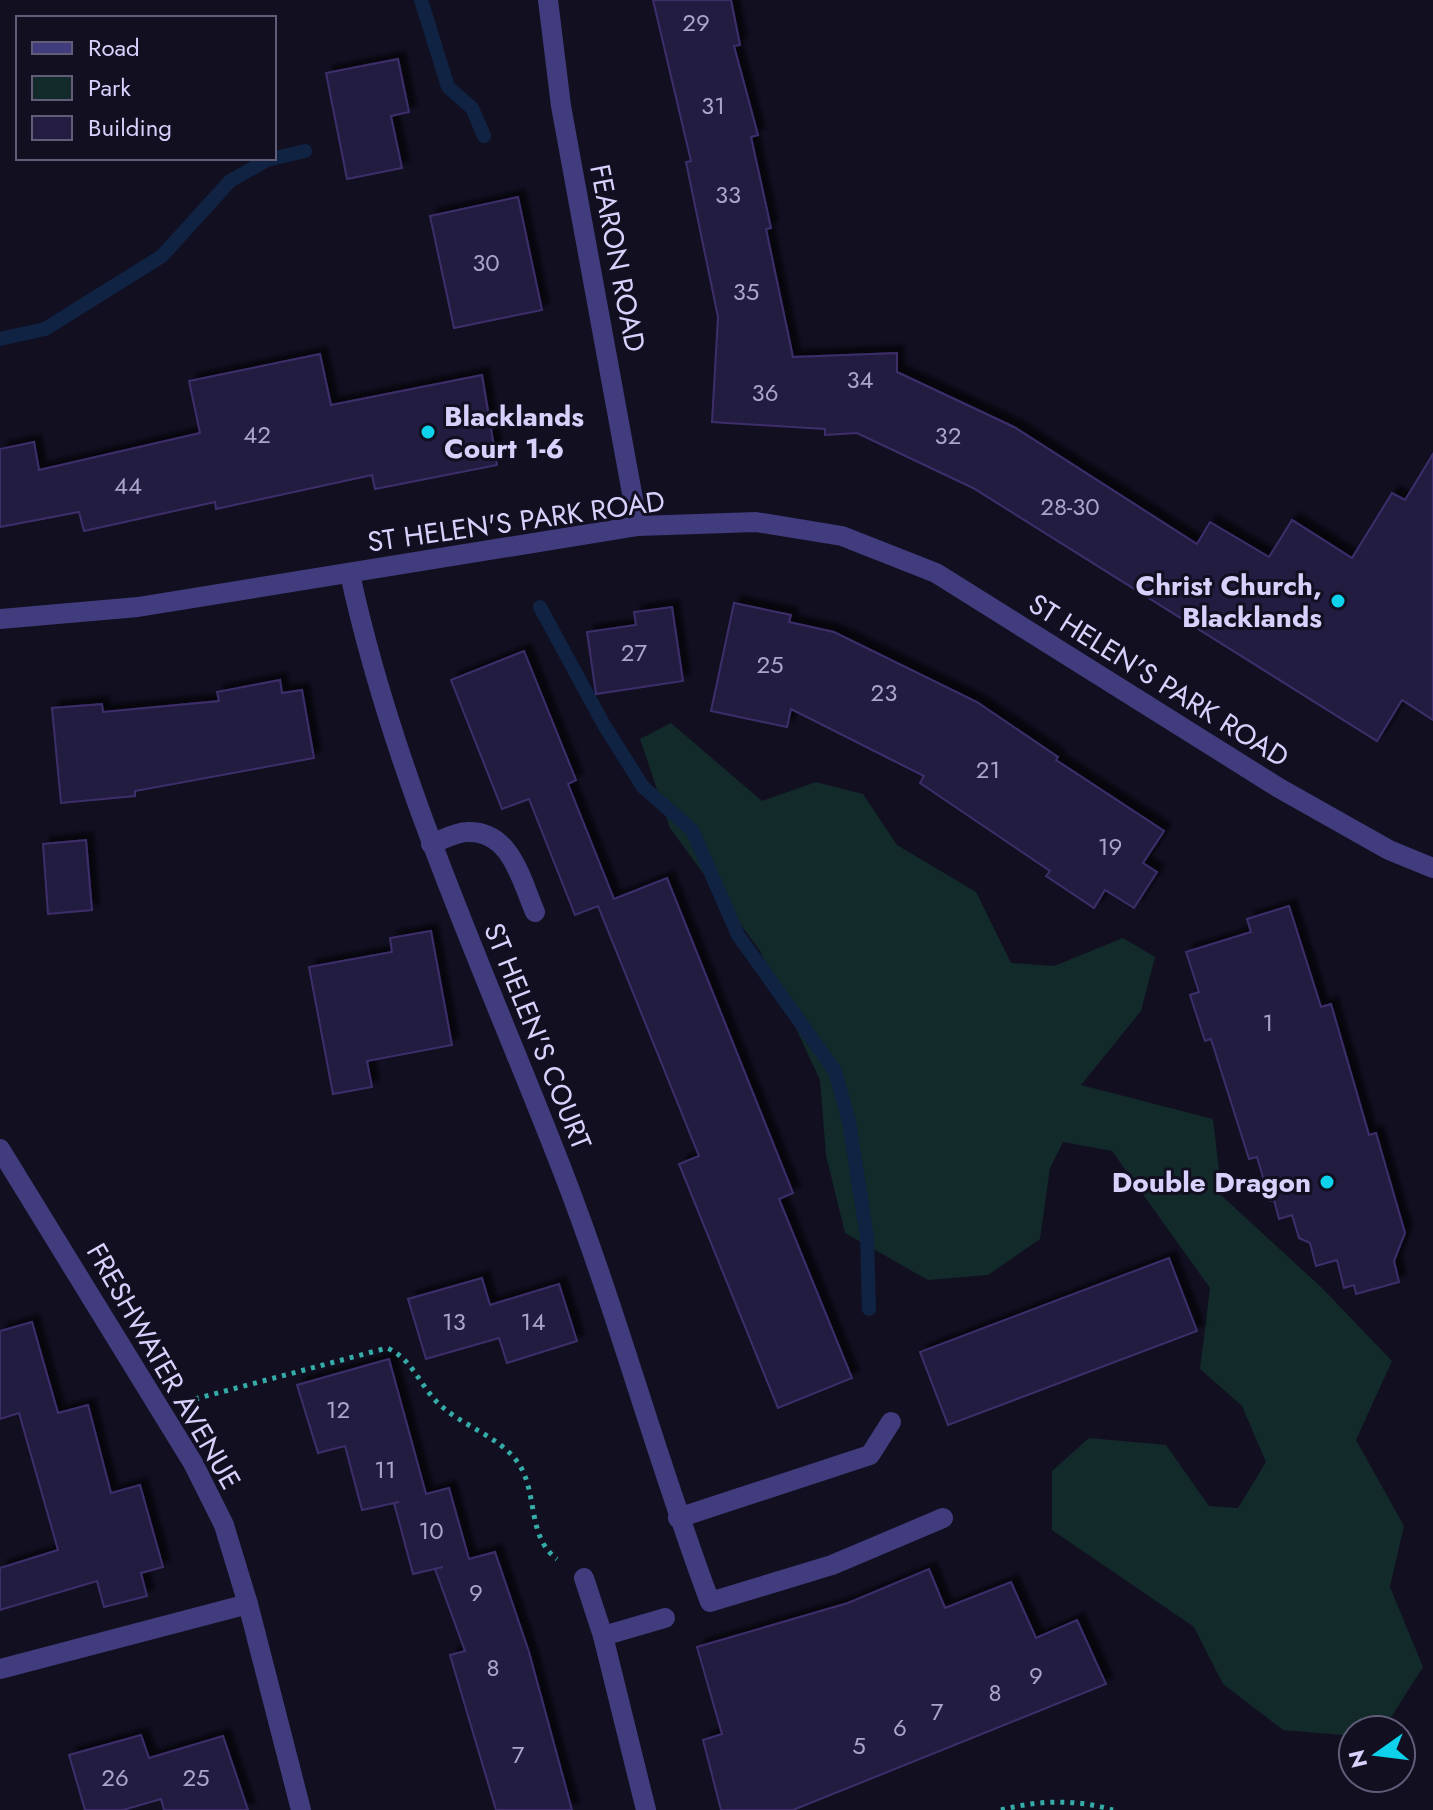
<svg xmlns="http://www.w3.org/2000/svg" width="1433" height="1810" viewBox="0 0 1433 1810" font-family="Jost,sans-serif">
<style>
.green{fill:#122a2a}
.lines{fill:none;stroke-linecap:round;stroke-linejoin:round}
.stream{stroke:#102343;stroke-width:14}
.building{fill:#241c41;stroke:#3c2f6b;stroke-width:2;filter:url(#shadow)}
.path{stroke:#35aca7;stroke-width:5;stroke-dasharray:4 6;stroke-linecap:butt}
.minor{stroke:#403c7d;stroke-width:20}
.poi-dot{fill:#0ed1eb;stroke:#120f21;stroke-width:3}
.labels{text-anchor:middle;stroke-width:6;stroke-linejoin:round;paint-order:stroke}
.number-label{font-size:24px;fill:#aaa4cd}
.street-label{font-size:28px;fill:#d7d1fc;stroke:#120f21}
.poi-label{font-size:28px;font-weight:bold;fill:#d7d1fc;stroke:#120f21;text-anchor:end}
</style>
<defs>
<filter id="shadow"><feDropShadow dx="7" dy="-7" stdDeviation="2" flood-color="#0009"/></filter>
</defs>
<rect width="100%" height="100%" fill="#120f21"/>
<path class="green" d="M671,723L762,801L816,782L863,794L897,845L976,892L1011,963L1054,966L1123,938L1155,957L1141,1011L1081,1085L1213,1119L1222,1196L1322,1288L1392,1361L1356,1440L1404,1526L1390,1587L1423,1667L1383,1730H1353V1736L1283,1730L1223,1684L1194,1627L1052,1530V1471L1089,1438L1166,1445L1209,1506L1238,1508L1266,1462L1242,1406L1200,1369L1210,1288L1112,1151L1063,1142L1050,1168L1040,1239L988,1275L928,1280L845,1233L826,1155L820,1080L760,951L670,828L640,739Z"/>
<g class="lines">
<g class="stream">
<path d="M421,0L448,87L472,108L484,136"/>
<path d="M0,339L45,329L162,256L230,181L267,160L305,151"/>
<path d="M540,607L604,725L643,787L692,830L738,935L835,1071L849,1122L867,1237L869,1309"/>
</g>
</g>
<g class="building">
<path d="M653,0H731L740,45L734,46L758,135L751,137L771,228L766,229L793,357L897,353V372L1014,427L1197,544L1210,522L1269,557L1292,520L1352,558L1392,493L1405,500L1433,454V720L1402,700L1377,741L973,488L857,433L825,435V429L712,422L718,317L686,162L691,161Z"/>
<path d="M398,59L409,112L391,116L402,168L347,179L326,73Z"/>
<path d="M518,197L542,310L454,328L430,216Z"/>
<path d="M320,354L331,405L482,375L497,465L375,489L372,475L216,509L215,502L84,531L79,512L0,527V449L34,442L39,470L200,433L189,381Z"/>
<path d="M734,603L791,615L789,622L834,632L977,702L1058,757L1056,760L1164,831L1143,863L1157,872L1134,908L1105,890L1094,908L1046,876L1050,871L920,783L924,776L791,709L787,727L711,711Z"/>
<path d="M672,607L683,681L596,694L587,632L636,625L634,612Z"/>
<path d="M524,651L576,780L568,784L614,899L667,878L793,1193L779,1199L852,1378L778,1408L679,1164L699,1156L598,906L575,915L529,799L502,809L451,680Z"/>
<path d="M280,680L282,693L302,690L314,758L135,791V796L61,803L52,708L102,704L103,712L219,701L217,692Z"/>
<path d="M86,840L92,910L48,914L43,844Z"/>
<path d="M1289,906L1321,1007L1331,1004L1369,1135L1376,1133L1405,1233L1394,1261L1399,1282L1356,1294L1354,1285L1344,1288L1337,1260L1316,1266L1310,1243L1299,1238L1292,1215L1279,1219L1274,1200L1270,1201L1257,1157L1249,1159L1211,1039L1205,1041L1190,995L1199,992L1186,952L1251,932L1247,919Z"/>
<path d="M431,931L452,1045L367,1061L372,1087L333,1094L309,967L392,952L390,938Z"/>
<path d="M1169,1258L1197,1331L948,1425L920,1352Z"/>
<path d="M482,1278L490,1305L559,1284L577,1341L507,1363L499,1338L426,1359L408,1299Z"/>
<path d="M32,1322L58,1413L88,1405L111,1493L140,1485L163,1567L141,1573L147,1596L104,1607L97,1581L0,1610V1568L58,1550L19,1413L0,1419V1331Z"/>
<path d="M389,1359L426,1494L449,1488L469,1559L495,1552L529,1652L572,1810H496L450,1655L465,1651L435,1569L443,1567L413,1574L394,1503L399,1502L362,1510L345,1446L318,1453L297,1385Z"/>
<path d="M929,1569L945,1608L1011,1582L1036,1638L1077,1620L1106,1684L793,1810H721L703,1740L722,1734L697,1647L848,1603Z"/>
<path d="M141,1735L149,1758L223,1736L248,1810H164L161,1799L123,1810H85L69,1755Z"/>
</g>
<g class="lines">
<g class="path">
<path d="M195,1399L387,1348C411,1358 419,1383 436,1401C460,1426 499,1435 519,1464C538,1494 527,1537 557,1559"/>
<path d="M1001,1810C1038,1800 1076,1799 1113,1810"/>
</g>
<g class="minor">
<path d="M548,0L561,106L638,526"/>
<path d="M350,574C395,782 487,975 563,1172C618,1314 657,1461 710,1602L832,1565L943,1518"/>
<path d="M0,619L138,607L638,526L756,522L842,536L936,573L1279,788L1389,850L1433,868"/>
<path d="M431,844C442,840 456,832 467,832C511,830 521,880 535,912"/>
<path d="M0,1149L193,1463L224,1525L248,1604L301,1810"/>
<path d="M678,1518L870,1455L891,1422"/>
<path d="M584,1578L603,1636L646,1810"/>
<path d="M603,1636L665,1618"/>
<path d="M0,1669L248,1604"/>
</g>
</g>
<g class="poi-dot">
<circle cx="428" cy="432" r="8"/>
<circle cx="1338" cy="601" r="8"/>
<circle cx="1327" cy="1182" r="8"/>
</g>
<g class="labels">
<g class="number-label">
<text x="696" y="31">29</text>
<text x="713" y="114">31</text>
<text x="728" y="203">33</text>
<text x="486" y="271">30</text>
<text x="746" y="300">35</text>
<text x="860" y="388">34</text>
<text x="765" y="401">36</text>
<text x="257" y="443">42</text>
<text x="948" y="444">32</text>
<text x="128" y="494">44</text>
<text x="1070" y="515">28-30</text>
<text x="634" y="661">27</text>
<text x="770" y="673">25</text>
<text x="884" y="701">23</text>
<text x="988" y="778">21</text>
<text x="1110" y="855">19</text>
<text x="1268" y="1031">1</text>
<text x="454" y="1330">13</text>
<text x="533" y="1330">14</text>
<text x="338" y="1418">12</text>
<text x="385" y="1478">11</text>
<text x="431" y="1539">10</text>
<text x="476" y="1601">9</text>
<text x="493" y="1676">8</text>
<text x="1036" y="1684">9</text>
<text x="995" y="1701">8</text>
<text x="937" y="1720">7</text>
<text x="900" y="1736">6</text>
<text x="859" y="1754">5</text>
<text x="518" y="1763">7</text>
<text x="115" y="1786">26</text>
<text x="196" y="1786">25</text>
</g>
<g class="street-label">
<text transform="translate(618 258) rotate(79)" y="10">FEARON ROAD</text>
<text transform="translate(516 521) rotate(-8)" y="10">ST HELEN'S PARK ROAD</text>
<text transform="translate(1159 680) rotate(32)" y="10">ST HELEN'S PARK ROAD</text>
<text transform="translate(538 1036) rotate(68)" y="10">ST HELEN'S COURT</text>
<text transform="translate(164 1366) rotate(60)" y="10">FRESHWATER AVENUE</text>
</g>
<g class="poi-label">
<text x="444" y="426" text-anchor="start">Blacklands<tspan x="444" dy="32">Court 1-6</tspan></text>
<text x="1322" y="595">Christ Church,<tspan x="1322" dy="32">Blacklands</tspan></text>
<text x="1311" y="1192">Double Dragon</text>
</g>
</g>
<rect x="16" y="16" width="260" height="144" fill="#120f21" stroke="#615d79" stroke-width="2"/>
<rect x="32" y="42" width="40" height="12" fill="#403c7d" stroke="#615d79" stroke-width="2"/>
<text x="88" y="56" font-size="24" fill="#d7d1fc">Road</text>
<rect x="32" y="76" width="40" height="24" fill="#122a2a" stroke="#615d79" stroke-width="2"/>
<text x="88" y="96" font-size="24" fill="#d7d1fc">Park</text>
<rect x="32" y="116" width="40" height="24" fill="#241c41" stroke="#615d79" stroke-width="2"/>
<text x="88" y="136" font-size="24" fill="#d7d1fc">Building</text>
<g transform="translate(1377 1754) rotate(256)"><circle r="38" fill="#120f21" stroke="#615d79" stroke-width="2"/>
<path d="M0-6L14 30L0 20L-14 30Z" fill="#0ed1eb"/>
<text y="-12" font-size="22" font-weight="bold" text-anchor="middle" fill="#d7d1fc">N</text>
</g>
</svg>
